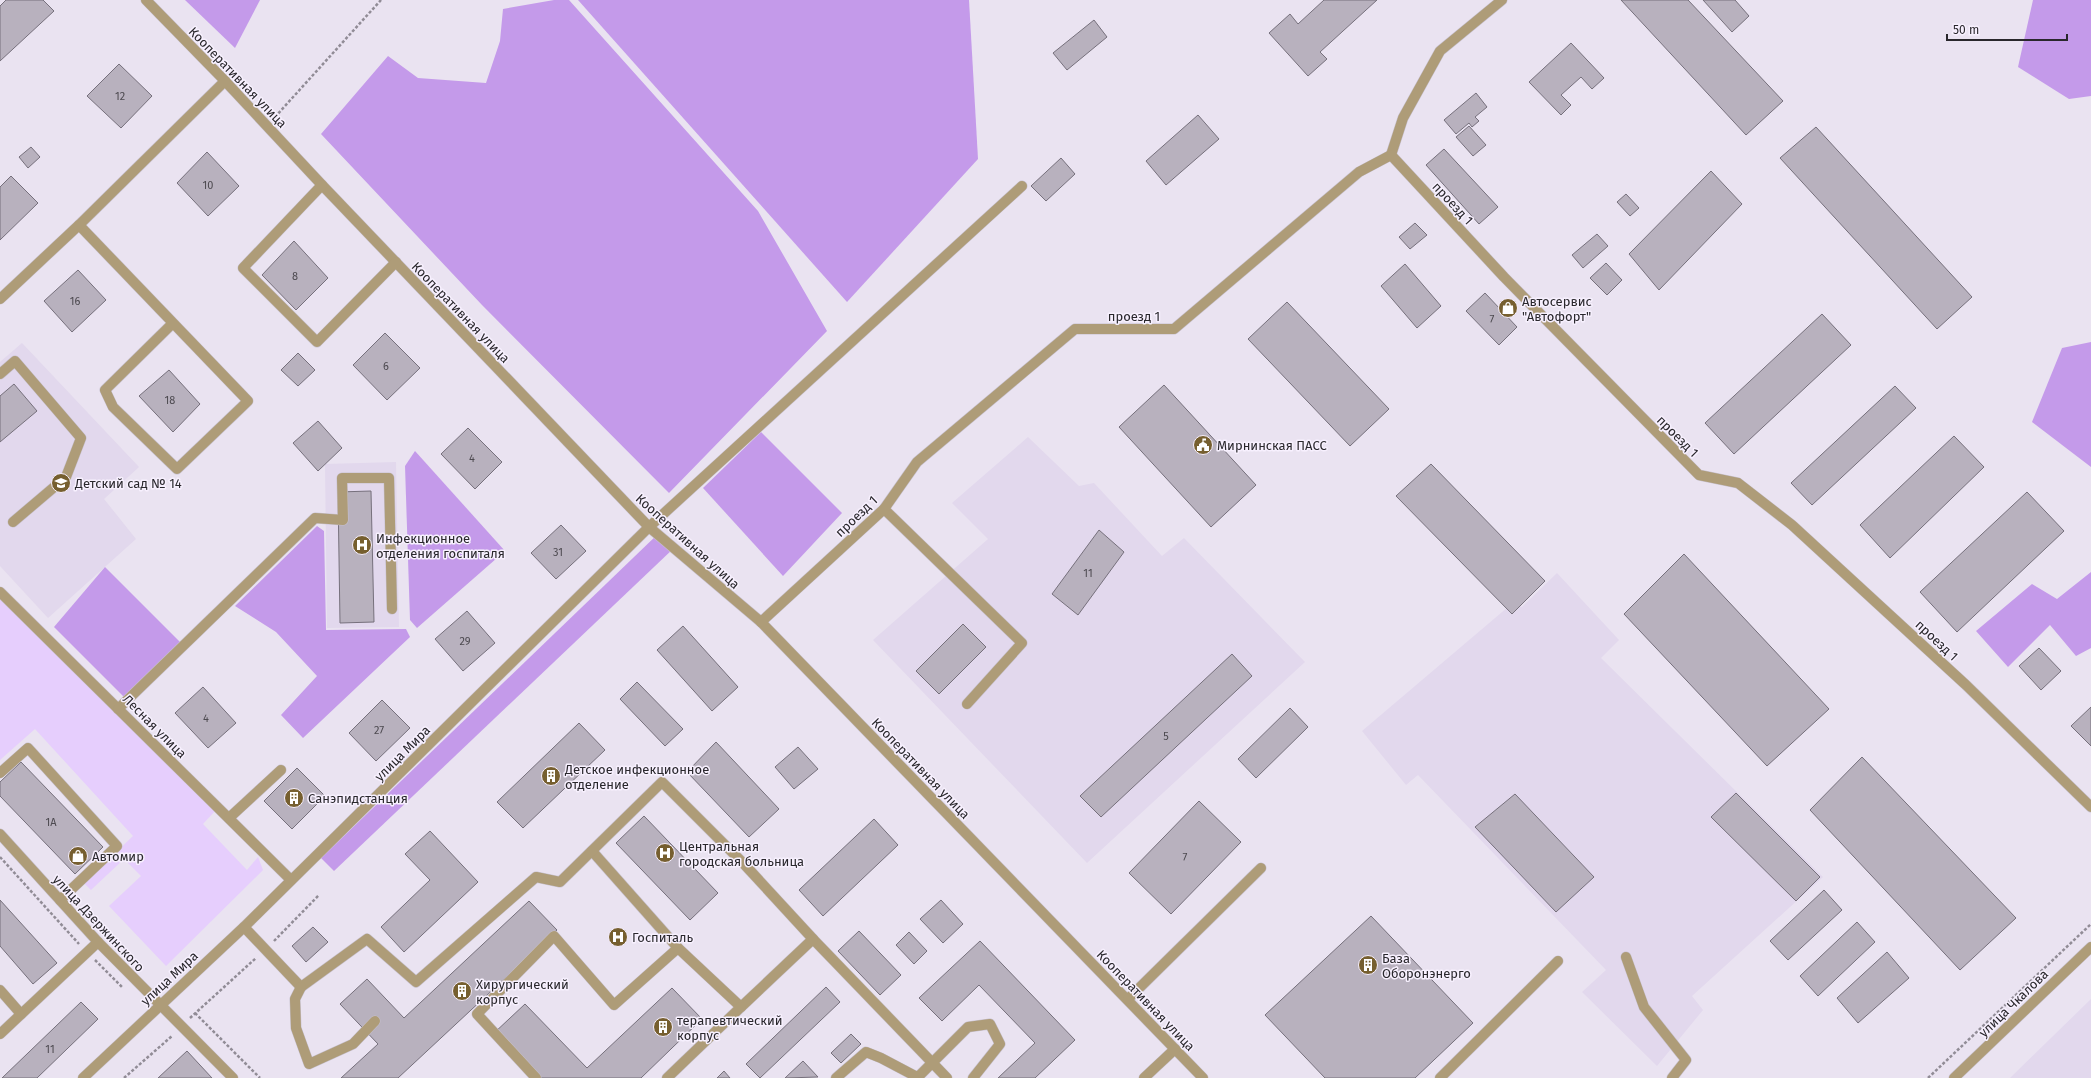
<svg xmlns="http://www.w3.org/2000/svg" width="2091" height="1078" viewBox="0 0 2091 1078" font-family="'Fira Sans',sans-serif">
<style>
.built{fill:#e2d8ed}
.green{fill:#e6cefd}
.forest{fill:#c49aea}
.building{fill:#b8b1be;stroke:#76707c}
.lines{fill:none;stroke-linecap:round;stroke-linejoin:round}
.minor-casing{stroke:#c7c1ce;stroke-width:11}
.path{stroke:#918c96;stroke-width:2.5;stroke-dasharray:3 2;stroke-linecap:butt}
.minor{stroke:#ae9c78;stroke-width:10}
.labels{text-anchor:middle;stroke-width:3;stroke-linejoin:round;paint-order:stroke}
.number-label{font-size:11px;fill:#4d4a50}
.street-label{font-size:13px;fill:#29272c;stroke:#f7f0fe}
.poi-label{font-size:13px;fill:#29272c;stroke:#f7f0fe;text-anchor:start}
</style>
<rect width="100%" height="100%" fill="#eae3f1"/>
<g class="built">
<path d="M22,343L139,467L104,499L136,539L48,618L0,566V362Z"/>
<path d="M1028,437L1079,486L1094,483L1162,556L1184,538L1305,662L1087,863L873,640L988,539L952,503Z"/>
<path d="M396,462L399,627L327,628L325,464Z"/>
<path d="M1557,573L1619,640L1601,658L1823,877L1692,996L1703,1010L1657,1066L1582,992L1606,970L1418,775L1406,785L1362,731L1508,607L1515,604L1522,607Z"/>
<path d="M2091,999V1078H2010Z"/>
</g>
<path class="green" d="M0,596L216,810L203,824L247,870L258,857L263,870L166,966L109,906L141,876L124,859L91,890L84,883L133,836L35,729L0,760Z"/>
<g class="forest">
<path d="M185,0H260L235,48Z"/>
<path d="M554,0H569L758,211L827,331L669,493L482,305L321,134L388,56L418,78L486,83L500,41L503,9Z"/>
<path d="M578,0H969L978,159L847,302Z"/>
<path d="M2033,0H2091V96L2069,99L2018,67Z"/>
<path d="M2091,342V467L2032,422L2062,348Z"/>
<path d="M761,432L842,513L783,576L703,488Z"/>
<path d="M415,451L505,551L417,628L410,620L405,466Z"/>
<path d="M317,526L324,531L326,630L406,629L410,637L303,738L281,715L317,676L276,632L235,606Z"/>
<path d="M660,532L674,548L334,871L321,858Z"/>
<path d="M105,567L182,644L126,699L54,627Z"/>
<path d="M2091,572V648L2076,656L2050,625L2008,667L1976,631L2032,584L2057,599Z"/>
</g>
<g class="building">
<path d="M6,0H43L54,11L0,61V6Z"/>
<path d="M1324,0H1377L1320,52L1327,59L1308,76L1269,33L1290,14L1298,24Z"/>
<path d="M1621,0H1688L1783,101L1746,135Z"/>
<path d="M1703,0H1735L1749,16L1732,32Z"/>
<path d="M1094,20L1107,37L1067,70L1053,53Z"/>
<path d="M1571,43L1604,78L1592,89L1581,77L1561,95L1571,105L1561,115L1529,82Z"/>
<path d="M119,64L152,96L121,128L87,96Z"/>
<path d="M1476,93L1487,107L1475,117L1479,121L1472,127L1469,123L1456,134L1444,120Z"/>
<path d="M1198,115L1219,139L1166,185L1146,161Z"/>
<path d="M1469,126L1486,145L1473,156L1456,137Z"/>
<path d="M1816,127L1972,297L1937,329L1780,158Z"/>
<path d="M31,147L40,157L28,168L19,157Z"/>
<path d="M1444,149L1498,207L1479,224L1426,165Z"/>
<path d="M207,152L239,186L208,216L177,183Z"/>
<path d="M1061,158L1075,174L1046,201L1031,186Z"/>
<path d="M1711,171L1742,204L1659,290L1629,254Z"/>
<path d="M11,176L38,203L0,240V187Z"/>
<path d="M1626,194L1639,208L1630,216L1617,202Z"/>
<path d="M1415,223L1427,235L1410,249L1399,237Z"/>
<path d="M1597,234L1608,246L1583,268L1572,255Z"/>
<path d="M294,241L328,278L296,310L262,275Z"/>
<path d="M1606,263L1622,280L1607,295L1590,278Z"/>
<path d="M1405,264L1441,306L1417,328L1381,286Z"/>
<path d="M78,270L106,300L72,332L44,301Z"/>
<path d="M1485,293L1517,327L1499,345L1466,311Z"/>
<path d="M1287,302L1389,409L1350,446L1248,339Z"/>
<path d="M1822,314L1851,345L1734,454L1705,423Z"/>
<path d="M385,333L420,368L387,400L353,365Z"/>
<path d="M298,353L315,370L298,386L281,370Z"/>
<path d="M169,370L200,404L173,432L139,396Z"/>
<path d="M14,384L37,411L0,442V396Z"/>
<path d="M1164,385L1256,485L1211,527L1119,427Z"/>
<path d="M1895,386L1916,408L1812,505L1791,483Z"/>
<path d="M318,421L342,448L318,471L293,443Z"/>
<path d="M468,428L502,462L475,489L441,454Z"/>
<path d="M1954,436L1984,467L1890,558L1860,525Z"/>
<path d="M1431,464L1545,581L1512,614L1396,496Z"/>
<path d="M371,491L374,622L340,623L338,492Z"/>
<path d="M2027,492L2064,531L1957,632L1920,592Z"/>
<path d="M561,525L586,551L556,579L531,553Z"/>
<path d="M1099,530L1124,552L1078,615L1052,594Z"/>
<path d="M1684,554L1829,709L1767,766L1624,614Z"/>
<path d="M467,611L495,643L463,671L435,639Z"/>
<path d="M963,624L986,647L939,694L916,671Z"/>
<path d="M683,626L738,687L712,711L657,650Z"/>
<path d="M2039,648L2061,671L2041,690L2019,666Z"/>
<path d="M1232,654L1252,676L1101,817L1080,796Z"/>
<path d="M637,682L683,729L665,746L620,699Z"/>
<path d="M203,687L236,723L208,748L175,713Z"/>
<path d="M382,700L410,728L376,761L349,733Z"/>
<path d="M2091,707V746L2071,726Z"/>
<path d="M1290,708L1308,727L1256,778L1238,759Z"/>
<path d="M579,723L605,750L523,828L497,802Z"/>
<path d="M716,742L779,809L749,837L687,772Z"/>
<path d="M798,747L818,769L794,789L775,767Z"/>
<path d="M1862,757L2016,918L1960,970L1810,810Z"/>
<path d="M21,762L103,847L75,874L0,796V782Z"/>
<path d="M297,768L325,796L292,829L264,801Z"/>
<path d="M1736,793L1820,877L1796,901L1711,817Z"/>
<path d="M1515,794L1594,877L1556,912L1475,827Z"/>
<path d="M1199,801L1241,842L1171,914L1129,873Z"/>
<path d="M644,816L718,893L690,920L616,843Z"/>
<path d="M874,819L898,845L823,916L799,890Z"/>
<path d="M430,831L478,882L404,952L381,927L430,880L405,854Z"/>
<path d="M1824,890L1842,910L1788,960L1770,941Z"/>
<path d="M0,900L57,963L33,984L0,946Z"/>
<path d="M941,900L963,924L943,943L920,919Z"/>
<path d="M529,901L557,930L398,1078H341L378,1044L340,1004L367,979L404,1018Z"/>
<path d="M1371,916L1473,1023L1415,1078H1325L1265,1015Z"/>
<path d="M1857,922L1875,942L1818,996L1800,976Z"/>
<path d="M313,927L328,942L306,962L292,946Z"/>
<path d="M859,931L901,975L880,995L838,951Z"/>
<path d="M909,932L927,951L914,964L896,945Z"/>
<path d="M980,941L1075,1040L1035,1078H998L1035,1043L979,985L942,1021L919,998Z"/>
<path d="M1887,952L1909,978L1858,1023L1837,998Z"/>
<path d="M826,987L840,1002L760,1078L746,1064Z"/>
<path d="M672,988L702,1019L641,1078H536L493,1034L525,1004L587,1068Z"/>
<path d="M81,1002L98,1019L37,1078H2Z"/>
<path d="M851,1034L861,1044L841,1063L831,1053Z"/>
<path d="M187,1051L212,1078H158Z"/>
<path d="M803,1061L818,1077L785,1078Z"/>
<path d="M724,1071L730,1078H717Z"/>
</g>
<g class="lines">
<g class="minor-casing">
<g id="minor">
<path d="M146,0L225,81L322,185L649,527L761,622L1203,1078"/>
<path d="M1391,155L1403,118L1440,51L1502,0"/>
<path d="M322,185L243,268L317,342L396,262"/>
<path d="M79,225L248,401L177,469L113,407L105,390L173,323"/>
<path d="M0,299L79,225L225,81"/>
<path d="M0,374L15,361L81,438L66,477L13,522"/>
<path d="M884,509L1022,643L967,704"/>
<path d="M0,592L291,880"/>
<path d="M761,622L884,509L917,462L1075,329H1174L1359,172L1391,155L1504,277L1699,475L1738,483L1792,525L1966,685L2091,807"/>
<path d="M118,709L315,518L343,520L342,478H389L392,609"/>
<path d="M0,773L28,748L117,846L60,900"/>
<path d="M229,818L281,770"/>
<path d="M0,834L98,942L233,1078"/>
<path d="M592,851L678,948"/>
<path d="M244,927L301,987L367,939L416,982L536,877L560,882L662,782L744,864L813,939L947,1078"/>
<path d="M1626,957L1644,1007L1686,1060L1672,1078"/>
<path d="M301,987L295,999L296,1028L309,1064L353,1044L375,1021"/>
<path d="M0,990L21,1014"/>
<path d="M1128,999L1261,868"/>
<path d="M0,1034L98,942"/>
<path d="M83,1078L244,927L649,527L1022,186"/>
<path d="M536,1078L477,1014L554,936L614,1005L678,948L741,1007L813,939"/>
<path d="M667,1078L741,1007"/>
<path d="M836,1078L866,1052L881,1058L917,1077"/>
<path d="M917,1078L968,1027L990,1024L1000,1044L973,1078"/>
<path d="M1144,1078L1175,1049"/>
<path d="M1440,1078L1558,961"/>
<path d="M1954,1078L2091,947"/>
</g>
</g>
<g class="path">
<path d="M275,117L381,0"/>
<path d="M0,857L79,944"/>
<path d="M274,941L319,895"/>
<path d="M95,960L123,988"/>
<path d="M195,1013L260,1078"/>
<path d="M190,1018L256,958"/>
<path d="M124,1078L172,1036"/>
<path d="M1928,1078L2091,924"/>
</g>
<use href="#minor" class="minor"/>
</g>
<defs>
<g id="shop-disc" transform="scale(1)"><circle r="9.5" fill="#765f2f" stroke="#f7f0fe"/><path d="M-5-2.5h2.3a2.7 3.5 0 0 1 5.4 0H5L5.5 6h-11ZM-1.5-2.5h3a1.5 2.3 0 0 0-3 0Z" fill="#fff"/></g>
<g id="civic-disc" transform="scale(1)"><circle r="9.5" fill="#765f2f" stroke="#f7f0fe"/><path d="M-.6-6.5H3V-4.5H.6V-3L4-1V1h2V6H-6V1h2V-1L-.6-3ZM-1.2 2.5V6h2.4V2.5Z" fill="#fff"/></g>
<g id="school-disc" transform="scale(1)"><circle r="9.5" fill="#765f2f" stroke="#f7f0fe"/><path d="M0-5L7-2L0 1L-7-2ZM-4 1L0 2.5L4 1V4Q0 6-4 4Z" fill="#fff"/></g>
<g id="hospital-disc" transform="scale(1)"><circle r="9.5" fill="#765f2f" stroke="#f7f0fe"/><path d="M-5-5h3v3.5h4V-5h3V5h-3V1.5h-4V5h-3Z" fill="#fff"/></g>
<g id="building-disc" transform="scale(1)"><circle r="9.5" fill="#765f2f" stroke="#f7f0fe"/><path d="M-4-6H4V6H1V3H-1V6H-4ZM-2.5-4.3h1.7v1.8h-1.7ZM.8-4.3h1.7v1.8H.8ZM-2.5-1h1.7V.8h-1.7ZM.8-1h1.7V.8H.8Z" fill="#fff"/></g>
</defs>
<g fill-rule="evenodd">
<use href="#shop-disc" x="1508" y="308"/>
<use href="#civic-disc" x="1203" y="445"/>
<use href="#school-disc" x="61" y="483"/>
<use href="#hospital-disc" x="362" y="545"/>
<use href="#building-disc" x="551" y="776"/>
<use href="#building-disc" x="294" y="798"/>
<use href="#hospital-disc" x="665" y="853"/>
<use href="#shop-disc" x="78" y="856"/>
<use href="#hospital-disc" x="618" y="937"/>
<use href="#building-disc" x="1368" y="965"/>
<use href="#building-disc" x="462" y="991"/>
<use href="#building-disc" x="663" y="1027"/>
</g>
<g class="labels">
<g class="number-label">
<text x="120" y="100">12</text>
<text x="208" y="189">10</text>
<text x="295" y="280">8</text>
<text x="75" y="305">16</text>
<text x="1492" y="323">7</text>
<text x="386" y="370">6</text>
<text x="170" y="404">18</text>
<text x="472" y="462">4</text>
<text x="558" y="556">31</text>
<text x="1088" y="577">11</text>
<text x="465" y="645">29</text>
<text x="206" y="722">4</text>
<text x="379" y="734">27</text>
<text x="1166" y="740">5</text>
<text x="51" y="826">1А</text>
<text x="1185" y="861">7</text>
<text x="50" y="1053">11</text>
</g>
<g class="street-label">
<text transform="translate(238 77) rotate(46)" y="5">Кооперативная улица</text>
<text transform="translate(1453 203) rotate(47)" y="5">проезд 1</text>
<text transform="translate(461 312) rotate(46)" y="5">Кооперативная улица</text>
<text x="1134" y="321">проезд 1</text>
<text transform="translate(1678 436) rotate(45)" y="5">проезд 1</text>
<text transform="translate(856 516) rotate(-44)" y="5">проезд 1</text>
<text transform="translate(688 541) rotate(42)" y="5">Кооперативная улица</text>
<text transform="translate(1937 640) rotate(43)" y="5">проезд 1</text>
<text transform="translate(155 726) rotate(45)" y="5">Лесная улица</text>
<text transform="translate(402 753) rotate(-45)" y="5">улица Мира</text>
<text transform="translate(921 768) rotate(46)" y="5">Кооперативная улица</text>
<text transform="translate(99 923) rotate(47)" y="5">улица Дзержинского</text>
<text transform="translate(169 978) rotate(-43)" y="5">улица Мира</text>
<text transform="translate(1146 1000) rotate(46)" y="5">Кооперативная улица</text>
<text transform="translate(2013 1003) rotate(-44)" y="5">улица Чкалова</text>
</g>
<g class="poi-label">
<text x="1522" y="306">Автосервис<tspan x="1522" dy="15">"Автофорт"</tspan></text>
<text x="1217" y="450">Мирнинская ПАСС</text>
<text x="75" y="488">Детский сад № 14</text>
<text x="376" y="543">Инфекционное<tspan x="376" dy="15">отделения госпиталя</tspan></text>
<text x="565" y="774">Детское инфекционное<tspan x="565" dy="15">отделение</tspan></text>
<text x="308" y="803">Санэпидстанция</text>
<text x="679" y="851">Центральная<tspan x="679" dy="15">городская больница</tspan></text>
<text x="92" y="861">Автомир</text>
<text x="632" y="942">Госпиталь</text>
<text x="1382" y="963">База<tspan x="1382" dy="15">Оборонэнерго</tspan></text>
<text x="476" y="989">Хирургический<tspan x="476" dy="15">корпус</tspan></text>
<text x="677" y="1025">терапевтический<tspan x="677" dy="15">корпус</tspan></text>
</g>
</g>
<path d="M1947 34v6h120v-6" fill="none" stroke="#29272c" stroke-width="2"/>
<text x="1953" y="34" font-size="12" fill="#29272c" stroke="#f7f0fe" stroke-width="3" paint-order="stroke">50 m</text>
</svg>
